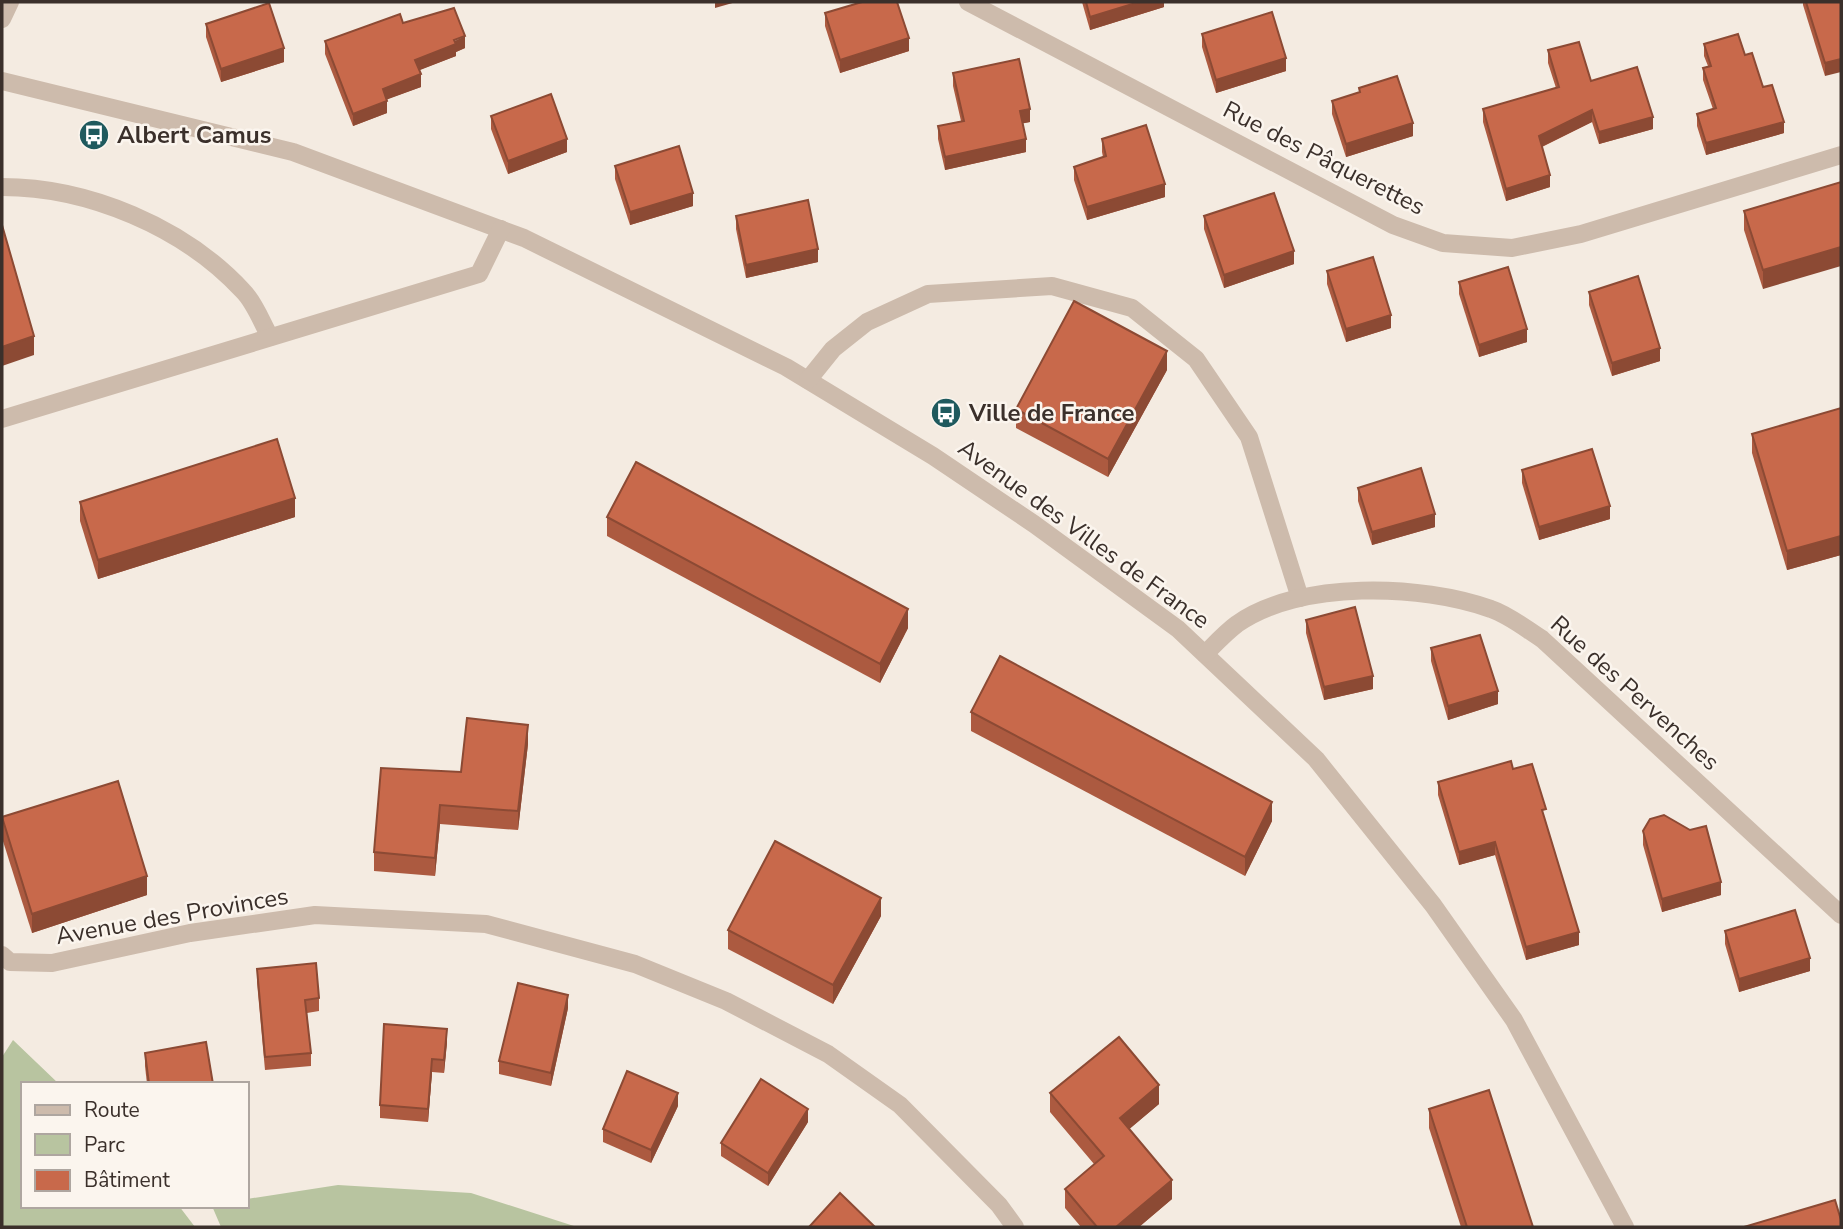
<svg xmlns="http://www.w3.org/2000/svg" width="1843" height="1229" viewBox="0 0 1843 1229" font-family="'Nunito Sans',sans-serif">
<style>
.green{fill:#b8c4a0}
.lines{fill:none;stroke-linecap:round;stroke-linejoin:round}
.minor{stroke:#cdbbac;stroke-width:18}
.wall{fill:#ac5a40}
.shaded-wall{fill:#8c4a34}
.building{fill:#c8694b;stroke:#8c4a34;stroke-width:2}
.labels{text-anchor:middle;stroke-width:5;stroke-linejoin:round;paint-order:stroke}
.poi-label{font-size:24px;font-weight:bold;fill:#3b302b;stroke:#fbf5ee;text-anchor:start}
.street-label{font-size:24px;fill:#3b302b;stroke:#fbf5ee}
</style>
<rect width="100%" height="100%" fill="#f4ebe1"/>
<g class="green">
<path d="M13,1040L59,1084H23V1206H179L195,1227H2V1057Z"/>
<path d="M338,1185L471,1193L577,1227H221L212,1206H247V1199Z"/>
</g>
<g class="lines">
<g class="minor">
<path d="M968,2L1393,225L1443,243L1512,248L1581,234L1841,155"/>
<path d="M2,19L10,2"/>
<path d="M2,81L293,152L524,238L786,367L933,456L1034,524L1178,629L1316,759L1433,905L1514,1020L1625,1227"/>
<path d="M2,187C88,187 184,227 243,291C255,303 262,323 270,337"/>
<path d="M808,380L833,349L867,322L928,294L1052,286L1132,308L1196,359L1249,437L1300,598"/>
<path d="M2,419L479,274L501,229"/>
<path d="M1205,654C1215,644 1225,633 1237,624C1299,580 1422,584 1491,609C1509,615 1526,629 1542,639L1841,915"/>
<path d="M2,955L10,962L52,963L190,933L315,915L486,924L635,964L726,1001L828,1054L900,1105L999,1205L1015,1227"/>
</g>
</g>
<g class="wall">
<path d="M1082,2H1164V7L1090,30Z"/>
<path d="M1803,2H1841L1825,76L1803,5Z"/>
<path d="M825,13L909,51L840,73L825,26Z"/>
<path d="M403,23L465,48L456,52V56L419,70L421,87L387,99V113L353,126L325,54V41Z"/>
<path d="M206,24L284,62L221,82L206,37Z"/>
<path d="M1202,34L1286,71L1216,93L1202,47Z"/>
<path d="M1704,44L1745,55L1763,87L1784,133L1706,155L1697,126V114L1713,109L1703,80V68L1708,66L1704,56Z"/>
<path d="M1548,50L1591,81L1653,129L1599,144L1592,122L1542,147L1550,187L1506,201L1483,122V109L1556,88L1548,63Z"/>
<path d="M953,73L1030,122L1023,123L1026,152L945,170L938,139V126L961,121L953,86Z"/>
<path d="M1332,101L1413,136L1346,157L1332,114Z"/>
<path d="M491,116L567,152L508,174L491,129Z"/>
<path d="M1102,139L1165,197L1087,220L1074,180V167L1103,157L1102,152Z"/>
<path d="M615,166L693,206L630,225L615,179Z"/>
<path d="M1841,182L1763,289L1744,230V211Z"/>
<path d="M736,216L818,262L746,278L736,229Z"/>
<path d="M1204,216L1294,264L1224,288L1204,229Z"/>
<path d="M1327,271L1391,328L1346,342L1327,284Z"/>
<path d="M1459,282L1527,342L1479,357L1459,294Z"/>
<path d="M1589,292L1660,361L1612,376L1589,305Z"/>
<path d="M1167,370L1108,477L1016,428V409Z"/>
<path d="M1841,408V555L1787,570L1752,453V434Z"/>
<path d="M1522,470L1610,519L1539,540L1522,483Z"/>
<path d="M1358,488L1435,527L1372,545L1358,501Z"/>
<path d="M80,502L295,517L98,579L80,521Z"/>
<path d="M607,517L908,628L880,683L607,536Z"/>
<path d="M1306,620L1373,689L1324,700L1306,633Z"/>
<path d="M1431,648L1498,704L1448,720L1431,661Z"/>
<path d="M971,712L1272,821L1245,876L971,731Z"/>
<path d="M528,744L518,830L440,824L435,876L374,871V852L461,772Z"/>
<path d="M1513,769L1546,822L1579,945L1526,960L1495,855L1459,865L1438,795V782Z"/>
<path d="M2,817L147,895L32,933L2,838Z"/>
<path d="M1643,831L1721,895L1662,912L1643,845Z"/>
<path d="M881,916L833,1004L728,949V930Z"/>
<path d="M1725,931L1810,971L1739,992L1725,944Z"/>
<path d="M257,969L319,998V1011L307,1013L311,1053V1066L265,1070L257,982Z"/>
<path d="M568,1008L551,1086L499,1074V1061Z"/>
<path d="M447,1042L444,1073L432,1072L428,1122L380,1118V1105Z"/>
<path d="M145,1053L213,1084H147L145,1066Z"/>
<path d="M1050,1093L1159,1104L1129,1129L1172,1199L1139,1227H1081L1065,1208V1189L1094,1164L1050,1112Z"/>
<path d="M678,1106L651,1163L603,1142V1129Z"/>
<path d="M1429,1109L1533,1227H1461L1429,1128Z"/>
<path d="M808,1122L768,1186L721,1156V1143Z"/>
</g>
<g class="shaded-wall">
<path d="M715,2H736L715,8Z"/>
<path d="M1139,2H1164V7L1090,30V17Z"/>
<path d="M465,36V48L456,52V56L415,72V60Z"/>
<path d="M909,38V51L840,73V60Z"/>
<path d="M284,48V62L221,82V69Z"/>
<path d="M1286,58V71L1216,93V80Z"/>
<path d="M1841,59V72L1825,76V63Z"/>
<path d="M421,74V87L383,101V89Z"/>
<path d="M387,101V113L353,126V114Z"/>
<path d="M1030,109V122L1020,124V111Z"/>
<path d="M1592,110V122L1539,148V136Z"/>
<path d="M1653,117V129L1599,144V132Z"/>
<path d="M1784,122V133L1706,155V143Z"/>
<path d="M1413,123V136L1346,157V144Z"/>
<path d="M567,139V152L508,174V161Z"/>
<path d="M1026,139V152L945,170V157Z"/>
<path d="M1550,175V187L1506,201V189Z"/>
<path d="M1165,184V197L1087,220V207Z"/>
<path d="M693,193V206L630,225V212Z"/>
<path d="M1841,247V266L1763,289V270Z"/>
<path d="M818,249V262L746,278V265Z"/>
<path d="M1294,251V264L1224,288V275Z"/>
<path d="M1391,315V328L1346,342V329Z"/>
<path d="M1527,329V342L1479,357V345Z"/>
<path d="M34,336V355L2,366V347Z"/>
<path d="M1660,348V361L1612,376V363Z"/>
<path d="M1167,351V370L1108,477V459Z"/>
<path d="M295,498V517L98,579V560Z"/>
<path d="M1610,506V519L1539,540V527Z"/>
<path d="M1435,514V527L1372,545V532Z"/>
<path d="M1841,536V555L1787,570V551Z"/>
<path d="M908,609V628L880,683V664Z"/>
<path d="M1373,676V689L1324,700V687Z"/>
<path d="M1498,691V704L1448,720V706Z"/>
<path d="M528,725V744L518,830V811Z"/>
<path d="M1272,802V821L1245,876V857Z"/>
<path d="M440,805V824L435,876V858Z"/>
<path d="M1495,842V855L1459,865V852Z"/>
<path d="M147,876V895L32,933V914Z"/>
<path d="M1721,882V895L1662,912V899Z"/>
<path d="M881,898V916L833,1004V985Z"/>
<path d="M1579,932V945L1526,960V947Z"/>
<path d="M1810,958V971L1739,992V979Z"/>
<path d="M568,995V1008L551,1086V1073Z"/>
<path d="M447,1029V1042L444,1073V1060Z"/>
<path d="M432,1059V1072L428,1122V1109Z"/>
<path d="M1159,1085V1104L1120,1137V1118Z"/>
<path d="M678,1093V1106L651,1163V1150Z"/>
<path d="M808,1109V1122L768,1186V1173Z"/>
<path d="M1172,1180V1199L1139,1227H1116Z"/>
</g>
<g class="building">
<path d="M862,2H897L909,38L840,60L825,13Z"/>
<path d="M1086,2H1139L1090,17Z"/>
<path d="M1806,2H1841V59L1825,63Z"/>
<path d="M269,3L284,48L221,69L206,24Z"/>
<path d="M454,8L465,36L454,40L456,44L415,60L421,74L383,89L387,101L353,114L325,41L400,14L403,23Z"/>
<path d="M1272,12L1286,58L1216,80L1202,34Z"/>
<path d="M1738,34L1745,55L1752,53L1763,87L1772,85L1784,122L1706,143L1697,114L1716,108L1703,68L1711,66L1704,44Z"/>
<path d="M1579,42L1591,81L1637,67L1653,117L1599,132L1592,110L1539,136L1550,175L1506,189L1483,109L1559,87L1548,50Z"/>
<path d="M1019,59L1030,109L1020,111L1026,139L945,157L938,126L964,121L953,73Z"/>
<path d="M1397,76L1413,123L1346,144L1332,101L1360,92L1359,88Z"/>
<path d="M551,94L567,139L508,161L491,116Z"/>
<path d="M1146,125L1165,184L1087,207L1074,167L1106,156L1102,139Z"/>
<path d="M679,146L693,193L630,212L615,166Z"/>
<path d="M1841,182V247L1763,270L1744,211Z"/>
<path d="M1274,193L1294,251L1224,275L1204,216Z"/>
<path d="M808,200L818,249L746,265L736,216Z"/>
<path d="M2,225L34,336L2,347Z"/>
<path d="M1373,257L1391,315L1346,329L1327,271Z"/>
<path d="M1508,267L1527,329L1479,345L1459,282Z"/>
<path d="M1638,276L1660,348L1612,363L1589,292Z"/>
<path d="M1074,301L1167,351L1108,459L1016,409Z"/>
<path d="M1841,408V536L1787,551L1752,434Z"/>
<path d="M277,439L295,498L98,560L80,502Z"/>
<path d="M1592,449L1610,506L1539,527L1522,470Z"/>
<path d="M636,462L908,609L880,664L607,517Z"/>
<path d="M1421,468L1435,514L1372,532L1358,488Z"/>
<path d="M1355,607L1373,676L1324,687L1306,620Z"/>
<path d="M1480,635L1498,691L1448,706L1431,648Z"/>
<path d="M1000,656L1272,802L1245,857L971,712Z"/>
<path d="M467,718L528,725L518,811L440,805L435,858L374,852L381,768L461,772Z"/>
<path d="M1511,761L1513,769L1532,764L1546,809L1542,810L1579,932L1526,947L1495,842L1459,852L1438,782Z"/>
<path d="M118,781L147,876L32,914L2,817Z"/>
<path d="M1664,815L1690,830L1706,826L1721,882L1662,899L1643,831L1650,819Z"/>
<path d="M775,841L881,898L833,985L728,930Z"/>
<path d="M1795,910L1810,958L1739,979L1725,931Z"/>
<path d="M316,963L319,998L305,1000L311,1053L265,1057L257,969Z"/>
<path d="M518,983L568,995L551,1073L499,1061Z"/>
<path d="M384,1024L447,1029L444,1060L432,1059L428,1109L380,1105Z"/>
<path d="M1119,1037L1159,1085L1120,1118L1172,1180L1116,1227H1097L1065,1189L1104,1156L1050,1093Z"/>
<path d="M206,1042L213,1084H149L145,1053Z"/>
<path d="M627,1071L678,1093L651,1150L603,1129Z"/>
<path d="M761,1079L808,1109L768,1173L721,1143Z"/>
<path d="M1489,1090L1533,1227H1467L1429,1109Z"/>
<path d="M840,1193L875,1227H809Z"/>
<path d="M1835,1200L1841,1220V1227H1744Z"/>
</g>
<defs>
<g id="bus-disc" transform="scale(1.575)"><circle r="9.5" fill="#1f5a5e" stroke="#fbf5ee"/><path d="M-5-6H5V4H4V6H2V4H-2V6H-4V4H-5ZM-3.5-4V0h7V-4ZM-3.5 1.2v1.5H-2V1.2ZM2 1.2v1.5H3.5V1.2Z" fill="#fff"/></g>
</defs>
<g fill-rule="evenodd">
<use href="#bus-disc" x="94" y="135"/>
<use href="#bus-disc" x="946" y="413"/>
</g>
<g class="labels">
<g class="poi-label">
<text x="117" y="143">Albert Camus</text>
<text x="969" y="421">Ville de France</text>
</g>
<g class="street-label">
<text transform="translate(1324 158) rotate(27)" y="8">Rue des Pâquerettes</text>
<text transform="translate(1084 534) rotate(36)" y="8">Avenue des Villes de France</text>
<text transform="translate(1635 693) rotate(42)" y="8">Rue des Pervenches</text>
<text transform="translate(172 916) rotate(-10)" y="8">Avenue des Provinces</text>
</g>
</g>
<rect width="1843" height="1229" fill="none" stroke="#3b302b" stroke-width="7"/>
<rect x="21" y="1082" width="228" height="126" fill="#fbf5ee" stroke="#aea6a0" stroke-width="2"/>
<rect x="35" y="1105" width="35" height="10" fill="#cdbbac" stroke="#aea6a0" stroke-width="2"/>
<text x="84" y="1117" font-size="21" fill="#3b302b">Route</text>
<rect x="35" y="1134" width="35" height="21" fill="#b8c4a0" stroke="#aea6a0" stroke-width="2"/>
<text x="84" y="1152" font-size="21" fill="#3b302b">Parc</text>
<rect x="35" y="1170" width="35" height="21" fill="#c8694b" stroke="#aea6a0" stroke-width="2"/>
<text x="84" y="1187" font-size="21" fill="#3b302b">Bâtiment</text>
</svg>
